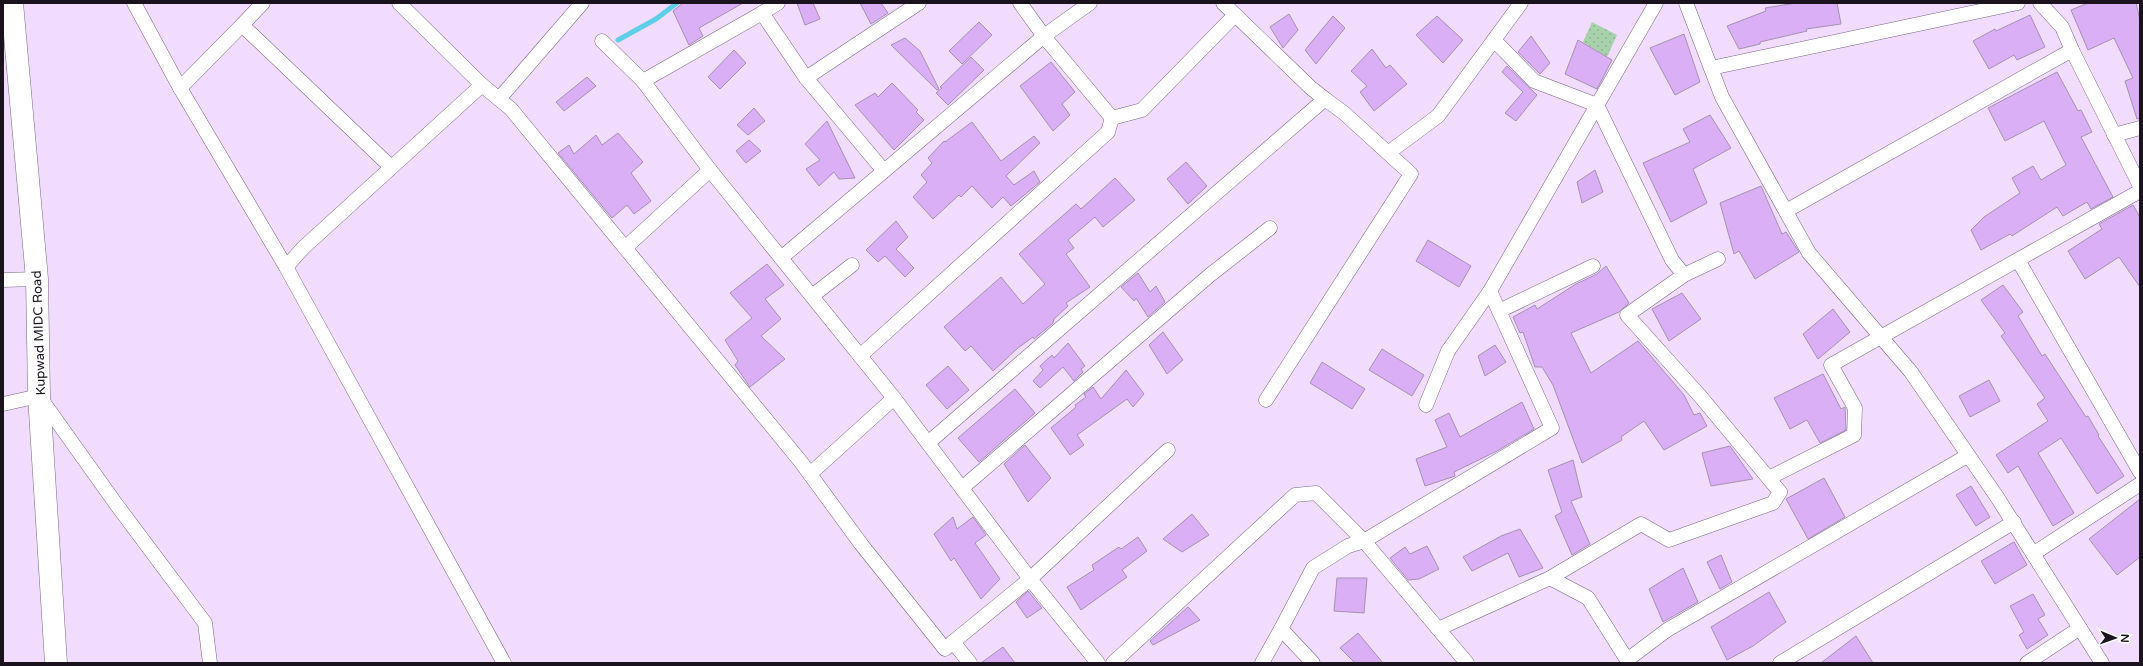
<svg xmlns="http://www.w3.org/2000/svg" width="2143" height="666" viewBox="0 0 2143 666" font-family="'Varela Round',sans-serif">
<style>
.park{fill:url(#park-dots)}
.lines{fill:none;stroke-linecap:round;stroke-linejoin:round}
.stream{stroke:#5fcee9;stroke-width:5}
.building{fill:#dbaff5;stroke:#a491b0}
.street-casing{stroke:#786683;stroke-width:15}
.primary-casing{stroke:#786683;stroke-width:23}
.street{stroke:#fff;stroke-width:14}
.primary{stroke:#fff;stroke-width:22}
.labels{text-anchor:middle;stroke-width:3;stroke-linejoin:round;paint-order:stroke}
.street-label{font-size:13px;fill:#1a131e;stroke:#fff}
</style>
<defs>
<pattern id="park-dots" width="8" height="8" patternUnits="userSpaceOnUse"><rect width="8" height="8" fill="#a7d2ab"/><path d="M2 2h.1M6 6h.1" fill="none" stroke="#8fb393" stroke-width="1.8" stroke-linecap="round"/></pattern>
</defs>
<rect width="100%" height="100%" fill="#f1dcfe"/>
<path class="park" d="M1592,22L1617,35L1607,57L1583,42Z"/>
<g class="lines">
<path class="stream" d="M618,40L656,19L677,3"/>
</g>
<g class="building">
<path d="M683,3H743L699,28L703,36L689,45L673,11Z"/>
<path d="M797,3H813L820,19L805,25Z"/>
<path d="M860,3H881L888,13L871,24Z"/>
<path d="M1796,3H1837L1841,24L1806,29L1807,31L1760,42V44L1739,49L1727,26L1766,11L1765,8Z"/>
<path d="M2088,3H2136L2140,20V118L2137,119L2125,81L2133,78L2114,38L2088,50L2071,10Z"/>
<path d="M1289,14L1298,30L1283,48L1270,27Z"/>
<path d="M2030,15L2045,47L2017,60L2014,55L1989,69L1973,41L1995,29L1996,31Z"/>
<path d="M1333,16L1345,28L1316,64L1305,50Z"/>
<path d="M1437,16L1463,40L1443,63L1416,35Z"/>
<path d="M979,22L992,35L962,64L949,51Z"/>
<path d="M1684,34L1700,82L1675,95L1650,48Z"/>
<path d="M1531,36L1550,63L1540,74L1518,52Z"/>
<path d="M905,38L920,51L939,89L937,90L891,45Z"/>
<path d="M1578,40L1612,60L1597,89L1565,74Z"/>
<path d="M1372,49L1386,68L1390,65L1407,84L1374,111L1360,92L1367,86L1351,71Z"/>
<path d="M734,50L746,63L720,89L708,77Z"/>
<path d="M971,57L984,70L948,105L936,93L942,88L940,87Z"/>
<path d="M1051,62L1075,92L1062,104L1070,115L1053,131L1020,86Z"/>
<path d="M1507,66L1537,95L1516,121L1505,113L1523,92L1502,72Z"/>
<path d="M2057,72L2078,111L2081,110L2092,132L2081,137L2113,197L2091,209L2087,202L2063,216L2057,207L2012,236L2010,234L1981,250L1971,230L1984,217L2020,193L2012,178L2033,166L2041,180L2066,165L2044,121L2005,141L1988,108Z"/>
<path d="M587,77L596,86L564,111L556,102Z"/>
<path d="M892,83L918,110L916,112L924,120L894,150L855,105L875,93L878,97Z"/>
<path d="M754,108L765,121L748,135L737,125Z"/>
<path d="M1710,115L1731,148L1693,169L1707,203L1671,222L1643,163L1690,142L1683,129Z"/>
<path d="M827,121L855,178L839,179L834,172L819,186L806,169L820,160L805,144Z"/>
<path d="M972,122L1001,161L1034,136L1040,143L1006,176L1014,185L1034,171L1040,182L1011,206L1003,197L992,208L972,186L961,197L959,195L933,219L913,197L927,182L921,175L932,163L928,158L944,141L945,142Z"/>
<path d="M618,133L643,162L631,173L651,201L634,214L627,205L612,218L558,153L569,145L574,154L596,135L602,145Z"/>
<path d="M749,140L761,151L746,163L736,151Z"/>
<path d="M1186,162L1207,186L1188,204L1167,179Z"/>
<path d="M1595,170L1603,192L1582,203L1577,182Z"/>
<path d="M1115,178L1135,200L1103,227L1095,217L1068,240L1074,248L1066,254L1090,287L1066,303L1068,306L1054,319L1053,323L1034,339L1033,337L1018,348L993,371L971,346L965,351L944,327L1001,277L1023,304L1045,284L1019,254L1076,204L1081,209Z"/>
<path d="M1761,186L1782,234L1786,232L1799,252L1755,279L1739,251L1734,254L1720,203Z"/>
<path d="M2133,205L2140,217V287L2119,257L2085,279L2068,251L2102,229L2099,224Z"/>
<path d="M896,221L908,237L896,249L914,268L905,277L885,256L878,262L866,250Z"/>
<path d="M1428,240L1471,266L1459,287L1416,261Z"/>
<path d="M767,264L784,285L765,299L781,319L761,336L785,359L750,387L735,365L738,361L725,340L752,318L730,293Z"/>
<path d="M1606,266L1629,303L1619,312L1571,333L1591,373L1638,341L1684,395L1694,415L1700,413L1707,426L1664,450L1644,421L1621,437L1622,440L1582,463L1553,385L1542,367H1535L1523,332L1520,333L1513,317L1535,305L1537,309L1576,284L1597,274Z"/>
<path d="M1138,273L1150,292L1156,286L1165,302L1148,317L1136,298L1134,301L1121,287Z"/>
<path d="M2003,285L2023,312L2018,316L2042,356L2045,354L2086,417L2088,416L2099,435L2098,436L2124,476L2097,494L2061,438L2038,453L2074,513L2053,526L2018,466L2008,473L1996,455L2048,421L2037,404L2045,398L2001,336L2005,333L1981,300Z"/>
<path d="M1682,293L1701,319L1669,341L1652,309Z"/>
<path d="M1833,309L1850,332L1818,359L1803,334Z"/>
<path d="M1163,332L1183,360L1167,374L1149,345Z"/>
<path d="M1068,343L1085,366L1081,369L1083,372L1074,381L1063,367L1040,388L1033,381L1043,370L1040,366L1052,355L1054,358Z"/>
<path d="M1495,345L1506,362L1485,376L1478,356Z"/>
<path d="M1382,349L1424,375L1412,396L1369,370Z"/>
<path d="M1322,362L1365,389L1352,409L1310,383Z"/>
<path d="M948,366L969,390L947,409L926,385Z"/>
<path d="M1126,370L1144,394L1133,407L1127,399L1077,435L1084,445L1070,455L1051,428L1076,407L1075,405L1086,397L1084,394L1093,387L1101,399Z"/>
<path d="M1823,374L1841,409L1845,407L1846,430L1820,443L1807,420L1790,429L1774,398Z"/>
<path d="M1989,380L2000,401L1970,417L1959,396Z"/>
<path d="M1015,389L1035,413L979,462L958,438Z"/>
<path d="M1522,402L1534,429L1497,451L1454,472L1455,476L1425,486L1416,459L1447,447L1435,420L1449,413L1460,437Z"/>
<path d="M1025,445L1051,478L1028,502L1004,464Z"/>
<path d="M1730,446L1753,479L1711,486L1702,453Z"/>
<path d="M1573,460L1582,497L1571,501L1590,544L1572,555L1555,516L1562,512L1548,470Z"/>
<path d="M1824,478L1845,517L1808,539L1786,499Z"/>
<path d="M1971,486L1990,517L1976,526L1956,495Z"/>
<path d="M2140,499V557L2117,575L2089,539Z"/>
<path d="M1192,514L1209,535L1182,552L1163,539Z"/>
<path d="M953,517L957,529L973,517L986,535L975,543L1000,579L981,599L954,558L951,561L934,534Z"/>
<path d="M1520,529L1543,568L1519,577L1508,553L1472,571L1463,557L1501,536Z"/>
<path d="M1138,537L1147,551L1122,570L1127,577L1081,610L1067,587L1094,570L1092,565L1119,547L1121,549Z"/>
<path d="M2014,542L2027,565L1995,584L1981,561Z"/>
<path d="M1427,546L1439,569L1419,579L1408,580L1390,558L1405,547L1410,554Z"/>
<path d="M1721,555L1732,582L1720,589L1707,562Z"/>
<path d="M1683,568L1698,602L1663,622L1649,589Z"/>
<path d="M1337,578H1367L1364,613L1334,611Z"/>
<path d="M1028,591L1042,608L1027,618L1016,602Z"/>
<path d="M1769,592L1786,622L1753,646L1727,660L1711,627Z"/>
<path d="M2033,594L2045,615L2038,619L2048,635L2027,649L2019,635L2024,632L2010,606Z"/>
<path d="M1188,607L1200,620L1153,645L1150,641Z"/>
<path d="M1358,633L1383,663H1355L1340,648Z"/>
<path d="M1856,636L1873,663H1821Z"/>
<path d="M1003,647L1015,663H981Z"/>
</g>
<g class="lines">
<g class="street-casing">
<g id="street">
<path d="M134,3L180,88L286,267L504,663"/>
<path d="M399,3L482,85"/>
<path d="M1020,3L1046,39L1112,118"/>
<path d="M1223,3L1311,88L1325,99"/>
<path d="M1686,3L1722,97L1809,253L1911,372L1997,497L2102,663"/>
<path d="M2040,3L2062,27L2072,50"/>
<path d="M762,13L778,3"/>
<path d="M242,25L263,3"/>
<path d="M1494,40L1534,81L1597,105L1672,260L1684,275L1718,259"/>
<path d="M602,41L643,81L762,13L806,78"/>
<path d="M1711,68L2018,3"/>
<path d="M643,81L710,170"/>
<path d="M180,88L242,25L391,167"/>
<path d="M499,99L582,3"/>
<path d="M1112,118L1142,110L1235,15"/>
<path d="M2114,135L2140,128"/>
<path d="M1388,153L1438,116L1521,3"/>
<path d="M884,171L806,78L919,3"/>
<path d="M1786,211L2072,50L2140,186"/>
<path d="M625,248L710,170L894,398"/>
<path d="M781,258L1044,36L1090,3"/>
<path d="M2018,260L2140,472"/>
<path d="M286,267L303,248L482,85L511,109L801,462L861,544L945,649L953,642L970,663"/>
<path d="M3,280L37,279"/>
<path d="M812,296L852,265"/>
<path d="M1499,311L1593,266"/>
<path d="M860,356L1108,132L1112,118"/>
<path d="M3,404L39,396L116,504L205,623L210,663"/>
<path d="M1426,405L1448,351L1490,291"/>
<path d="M928,443L1325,99L1344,113L1411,174L1266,400"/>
<path d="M810,474L894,398L1030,579L1168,450"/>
<path d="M1769,478L1854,435L1855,408L1831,365L2140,191"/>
<path d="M962,488L1210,275L1270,228"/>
<path d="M2033,554L2140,484"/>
<path d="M1550,578L1641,524L1669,540L1773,503L1780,492L1700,396L1627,315L1684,275"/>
<path d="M1281,629L1313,568L1348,546L1364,541L1552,428L1490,291L1656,3"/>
<path d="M1438,629L1550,578L1588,598L1629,663"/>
<path d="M953,642L1030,579L1098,663"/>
<path d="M1627,660L1667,630L1967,456"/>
<path d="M1113,663L1295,495L1316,493L1364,541L1467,663"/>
<path d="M1262,663L1281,629L1313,663"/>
<path d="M1780,663L2014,522"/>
<path d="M2027,663L2080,628"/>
</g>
</g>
<g class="primary-casing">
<path id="primary" d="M12,3L37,279L39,396L56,663"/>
</g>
<use href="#street" class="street"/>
<use href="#primary" class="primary"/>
</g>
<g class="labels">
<g class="street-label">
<text transform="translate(38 333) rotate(-92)" y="5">Kupwad MIDC Road</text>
</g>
</g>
<rect width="2143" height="666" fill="none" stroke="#1a131e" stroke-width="8"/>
<g transform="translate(2115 638) rotate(92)" stroke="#ffffff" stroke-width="3" paint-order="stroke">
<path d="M0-3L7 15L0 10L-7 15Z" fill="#1a131e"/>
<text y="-6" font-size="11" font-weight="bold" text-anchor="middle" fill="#1a131e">N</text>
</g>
</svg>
